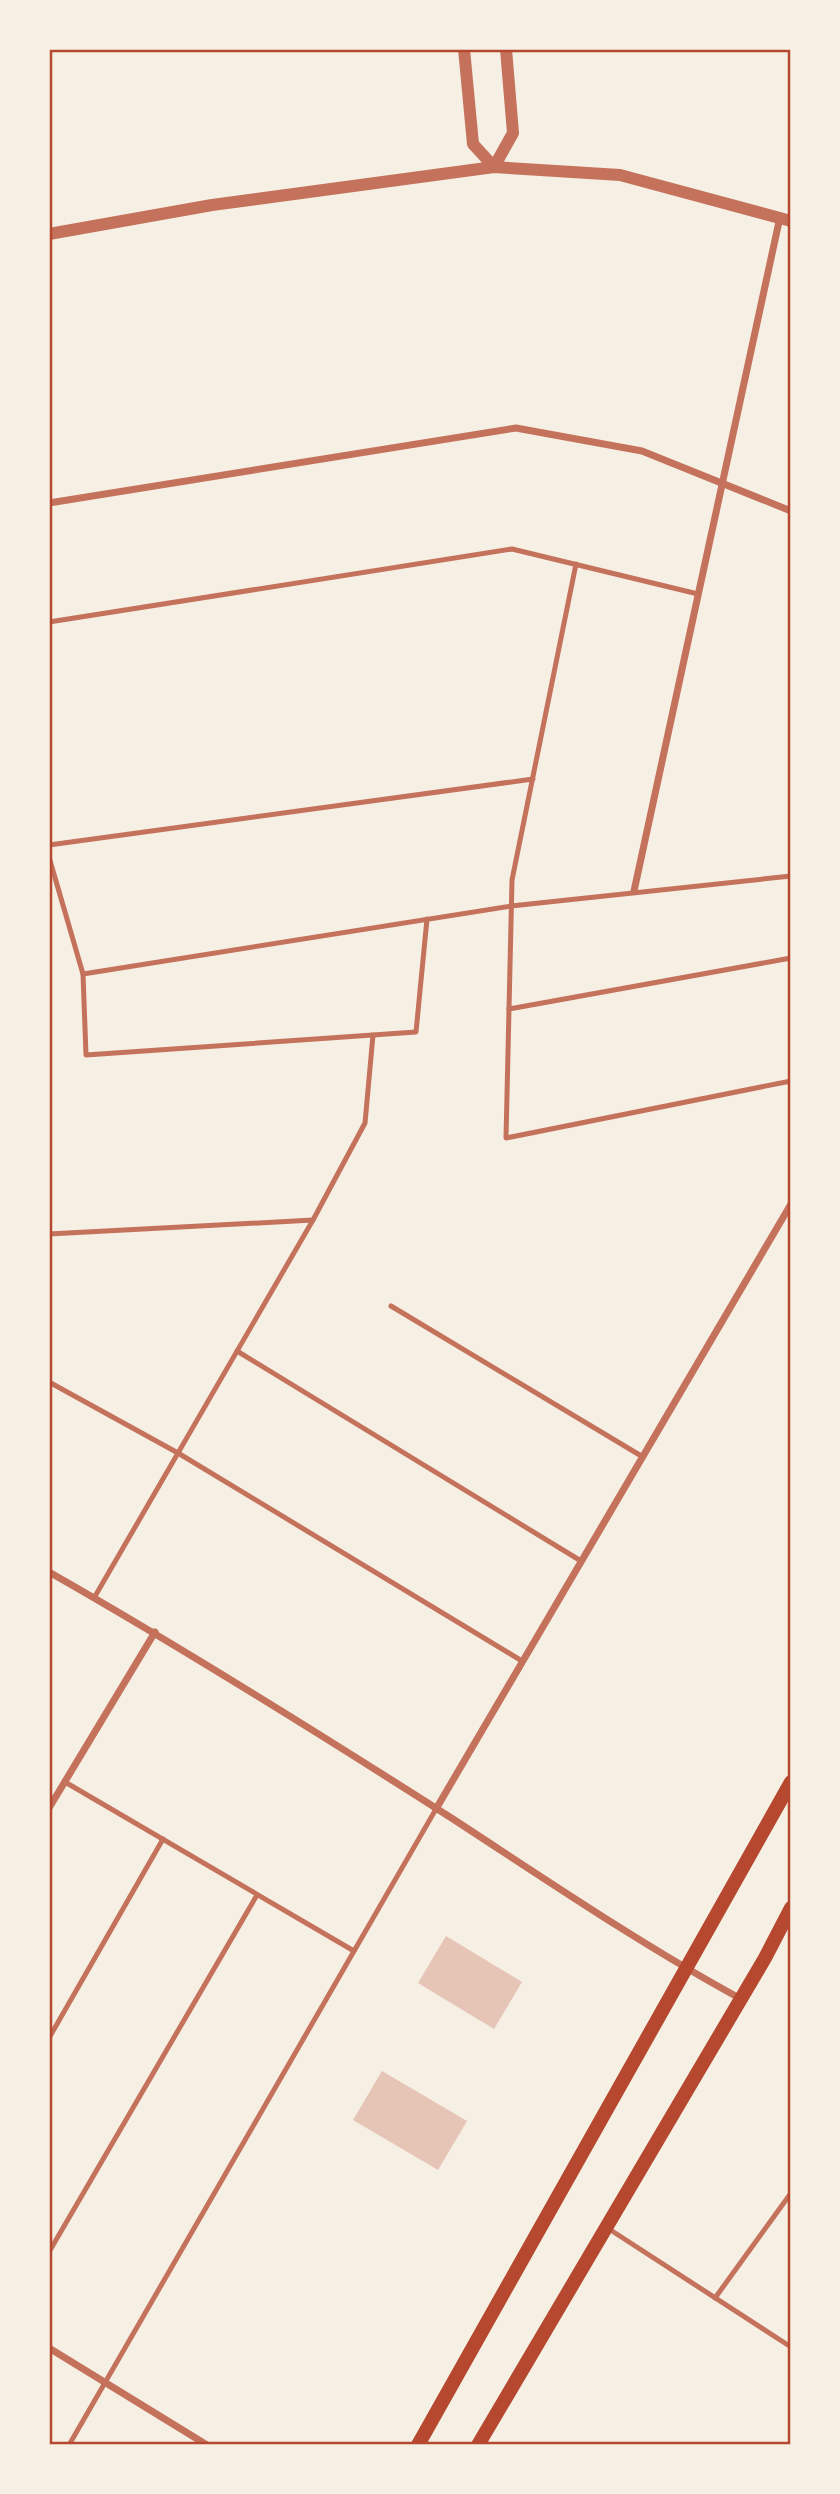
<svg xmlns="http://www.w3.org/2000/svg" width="840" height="2494" viewBox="0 0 840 2494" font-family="Raleway,sans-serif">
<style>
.building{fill:#e6c5b7}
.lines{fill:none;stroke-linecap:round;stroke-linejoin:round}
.service{stroke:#c5725c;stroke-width:5}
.minor{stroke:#c5725c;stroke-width:7}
.tertiary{stroke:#c5725c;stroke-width:12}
.secondary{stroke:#b5482f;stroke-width:14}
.neatline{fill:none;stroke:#b5482f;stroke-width:2.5}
</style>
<rect width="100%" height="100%" fill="#f6efe4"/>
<g class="building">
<path d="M446,1936L522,1982L494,2029L418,1983Z"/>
<path d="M382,2071L467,2121L438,2170L353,2120Z"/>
</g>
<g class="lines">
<g class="service">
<path d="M576,564L512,880L506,1138L791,1081"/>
<path d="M49,622L512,549L698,594"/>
<path d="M49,845L533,779"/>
<path d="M49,857L83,974L86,1055L416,1032L427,919"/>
<path d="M83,974L511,906L791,876"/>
<path d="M509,1009L791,958"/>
<path d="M49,1234L313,1220"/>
<path d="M391,1306L643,1457"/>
<path d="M237,1351L581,1561"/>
<path d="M49,1382L178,1453L522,1661"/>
<path d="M94,1598L313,1220L365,1123L373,1035"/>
<path d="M65,1782L354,1951"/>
<path d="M49,2038L163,1839"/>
<path d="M609,2229L791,2347"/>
<path d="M49,2252L257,1895"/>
<path d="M715,2298L791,2193"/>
<path d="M69,2445L436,1809"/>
</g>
<g class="minor">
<path d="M49,503L516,428L642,451L791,511"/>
<path d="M634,891L780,217"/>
<path d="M49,1572C186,1650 320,1734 453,1819C548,1881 642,1945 741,1999"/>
<path d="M49,1808L155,1632"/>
<path d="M436,1809L791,1204"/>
<path d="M49,2348L207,2445"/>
</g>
<g class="tertiary">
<path d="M464,49L473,144L494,167L513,133L506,49"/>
<path d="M49,234L212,205L494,167L620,175L791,221"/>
</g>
<g class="secondary">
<path d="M418,2445L791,1782"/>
<path d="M478,2445L765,1958L791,1908"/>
</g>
</g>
<rect width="840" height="2494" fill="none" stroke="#f6efe4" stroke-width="102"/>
<rect x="51" y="51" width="738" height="2392" class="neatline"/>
</svg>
